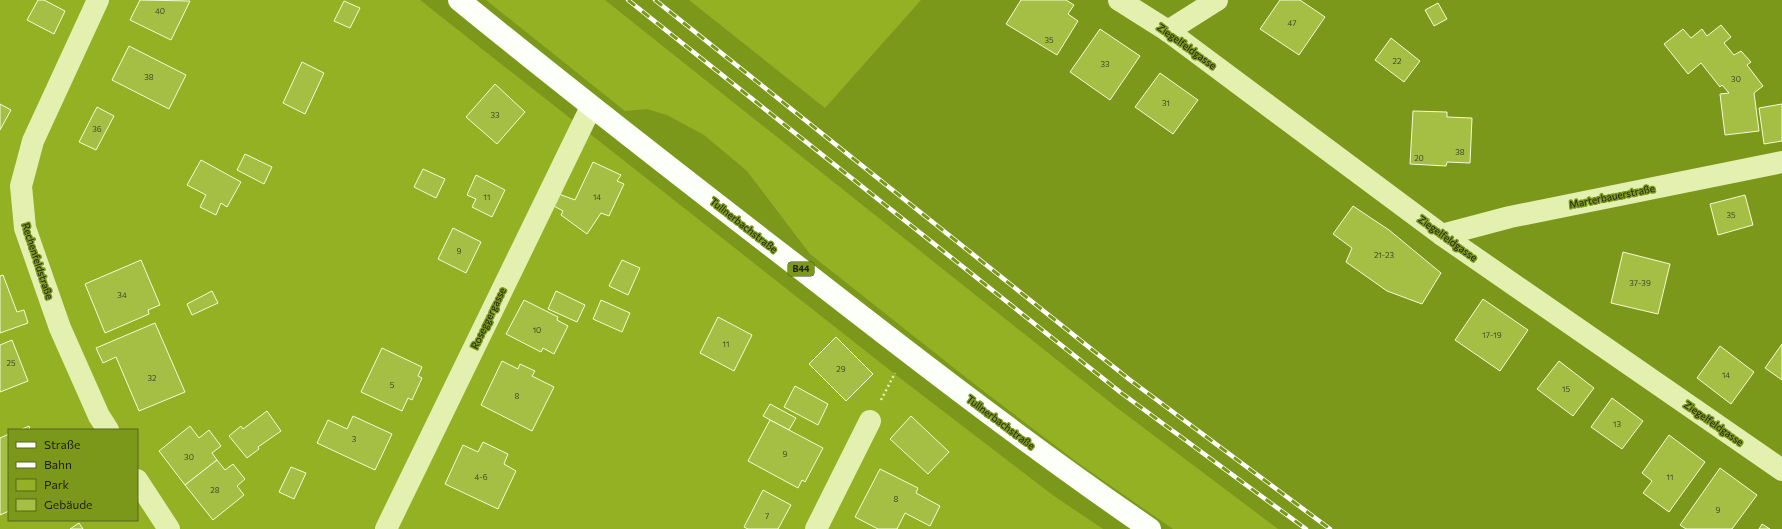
<svg xmlns="http://www.w3.org/2000/svg" width="1782" height="529" viewBox="0 0 1782 529" font-family="Commissioner,sans-serif">
<style>
.green{fill:#94b124;fill-rule:evenodd}
.building{fill:#a4bf44;stroke:#f4fbd7}
.lines{fill:none;stroke-linecap:round;stroke-linejoin:round}
.path{stroke:#e3f0b0;stroke-width:2.5;stroke-dasharray:2 3;stroke-linecap:butt}
.minor{stroke:#e3f0b0;stroke-width:22}
.major{stroke:#fdfff9;stroke-width:22}
.rail-casing{stroke:#fff;stroke-width:4.5}
.rail{stroke:#7c981b;stroke-width:3;stroke-dasharray:9;stroke-linecap:butt}
.labels{text-anchor:middle;stroke-width:3;stroke-linejoin:round;paint-order:stroke}
.number-label{font-size:8px;fill:#3f4627}
.shield{fill:#7c981b;stroke:#3a421c;stroke-width:1}
.shield-label{font-size:9px;font-weight:bold;fill:#1d1d1d}
.street-label{font-size:10px;fill:#1d1d1d;stroke:#7c981b}
</style>
<rect width="100%" height="100%" fill="#7c981b"/>
<g class="green">
<path d="M0,0H420L896,375L1054,496L1103,529H0ZM9,430H137V520H9Z"/>
<path d="M486,0H605L1116,407L1278,529H1173L1078,463L968,379L810,254L747,171L704,135L667,115L647,109L625,111Z"/>
<path d="M689,0H921L825,108Z"/>
</g>
<g class="building">
<path d="M38,0H44L65,11L54,34L27,20Z"/>
<path d="M140,0L190,1L171,40L130,20Z"/>
<path d="M1021,0H1066L1074,5L1068,14L1078,21L1057,55L1006,24Z"/>
<path d="M1280,0H1300L1325,17L1299,55L1260,29Z"/>
<path d="M344,1L360,8L350,28L334,21Z"/>
<path d="M1438,3L1447,19L1434,26L1425,10Z"/>
<path d="M1721,25L1731,37L1724,43L1734,55L1741,51L1751,62L1747,65L1763,86L1754,93L1759,131L1725,135L1720,94L1729,93L1722,85L1720,87L1701,63L1688,74L1664,44L1683,29L1691,38L1702,29L1707,36Z"/>
<path d="M1100,29L1140,56L1110,100L1070,72Z"/>
<path d="M1391,38L1420,61L1404,82L1375,60Z"/>
<path d="M129,46L186,75L169,109L112,80Z"/>
<path d="M302,62L324,73L305,114L283,103Z"/>
<path d="M1160,73L1198,100L1173,134L1135,107Z"/>
<path d="M495,84L525,112L497,144L466,117Z"/>
<path d="M0,104L11,110L0,130Z"/>
<path d="M1782,104V141L1764,144L1759,108Z"/>
<path d="M97,107L114,116L96,150L79,142Z"/>
<path d="M1413,111L1447,112V117L1472,118L1470,163L1447,162L1446,166L1410,164Z"/>
<path d="M245,154L272,167L264,184L237,170Z"/>
<path d="M201,160L241,182L227,207L221,203L216,215L200,207L206,195L187,185Z"/>
<path d="M593,162L621,175L617,181L624,184L609,216L601,213L587,234L561,215L563,211L554,206L559,194L575,200Z"/>
<path d="M423,169L445,179L436,198L414,187Z"/>
<path d="M476,175L505,190L492,217L472,207L476,199L467,195Z"/>
<path d="M1745,195L1753,225L1718,235L1710,204Z"/>
<path d="M1353,206L1389,230L1441,273L1422,304L1387,291L1346,262L1352,248L1333,234Z"/>
<path d="M453,228L481,242L466,273L438,259Z"/>
<path d="M1623,252L1670,264L1658,314L1611,303Z"/>
<path d="M141,260L160,305L148,310L149,314L105,333L85,284Z"/>
<path d="M622,260L640,268L628,295L609,286Z"/>
<path d="M3,275L17,312L24,310L28,323L0,333V276Z"/>
<path d="M212,291L218,303L192,315L187,304Z"/>
<path d="M556,291L585,305L577,322L548,309Z"/>
<path d="M1483,299L1528,330L1500,371L1455,340Z"/>
<path d="M524,300L558,317L557,320L568,326L554,354L543,348L541,352L506,334Z"/>
<path d="M601,300L630,313L622,332L593,319Z"/>
<path d="M718,317L752,335L734,371L700,353Z"/>
<path d="M155,323L185,392L139,411L116,357L103,363L96,348Z"/>
<path d="M836,337L873,374L846,401L809,364Z"/>
<path d="M12,340L28,381L0,392V345Z"/>
<path d="M1782,344V380L1765,368Z"/>
<path d="M1720,346L1754,372L1731,404L1697,378Z"/>
<path d="M382,348L422,367L418,376L422,378L412,400L408,398L402,411L361,392Z"/>
<path d="M502,361L518,369L520,364L535,371L532,376L554,387L532,431L481,405Z"/>
<path d="M1559,361L1594,388L1573,416L1537,389Z"/>
<path d="M795,386L828,404L818,425L784,407Z"/>
<path d="M1612,398L1643,421L1622,449L1591,427Z"/>
<path d="M770,404L796,418L789,430L763,416Z"/>
<path d="M267,411L281,431L258,447L259,449L247,458L229,436L241,426L243,429Z"/>
<path d="M353,416L392,434L375,470L317,443L328,420L347,429Z"/>
<path d="M911,416L949,452L928,474L890,439Z"/>
<path d="M770,420L823,448L805,482L802,480L798,488L748,461Z"/>
<path d="M29,426L30,430H20Z"/>
<path d="M190,426L199,438L209,430L221,446L212,453L217,460L185,485L159,451Z"/>
<path d="M9,434V511L0,515V438Z"/>
<path d="M1669,435L1705,462L1669,512L1643,493L1652,481L1642,473Z"/>
<path d="M483,442L508,454L504,464L516,471L498,509L445,484L463,445L478,452Z"/>
<path d="M217,460L225,470L233,464L245,479L237,486L244,495L213,520L185,485Z"/>
<path d="M291,467L306,473L294,499L279,492Z"/>
<path d="M1720,468L1757,495L1732,529H1686L1680,525Z"/>
<path d="M880,469L918,488L916,493L940,506L930,526L905,513L897,529H878L855,517Z"/>
<path d="M763,490L791,505L778,529H748L744,527Z"/>
<path d="M79,523L83,529H70Z"/>
<path d="M1762,524L1770,529H1759Z"/>
</g>
<g class="lines">
<path class="path" d="M881,400L895,373"/>
<g class="minor">
<path d="M98,0L33,141L21,186L25,228L60,328L99,416L108,430"/>
<path d="M1119,0L1168,31L1442,235L1782,470"/>
<path d="M1168,31L1217,0"/>
<path d="M1442,235L1510,217L1782,162"/>
<path d="M137,480L169,529"/>
<path d="M386,529L591,107"/>
<path d="M816,529L870,421"/>
</g>
<path class="major" d="M459,0C573,93 689,183 806,273C919,361 1032,448 1150,529"/>
<g class="rail-casing">
<g id="rail">
<path d="M628,0L1120,392L1306,529"/>
<path d="M655,0L1130,380L1330,529"/>
</g>
</g>
<use href="#rail" class="rail"/>
</g>
<g class="labels">
<g class="number-label">
<text x="160" y="14">40</text>
<text x="1292" y="26">47</text>
<text x="1049" y="43">35</text>
<text x="1397" y="64">22</text>
<text x="1105" y="67">33</text>
<text x="149" y="80">38</text>
<text x="1736" y="82">30</text>
<text x="1166" y="106">31</text>
<text x="495" y="118">33</text>
<text x="97" y="132">36</text>
<text x="1460" y="155">38</text>
<text x="1419" y="161">20</text>
<text x="487" y="200">11</text>
<text x="597" y="200">14</text>
<text x="1731" y="218">35</text>
<text x="459" y="254">9</text>
<text x="1384" y="258">21-23</text>
<text x="1640" y="286">37-39</text>
<text x="122" y="298">34</text>
<text x="537" y="333">10</text>
<text x="1492" y="338">17-19</text>
<text x="726" y="347">11</text>
<text x="11" y="366">25</text>
<text x="841" y="372">29</text>
<text x="1726" y="378">14</text>
<text x="152" y="381">32</text>
<text x="392" y="388">5</text>
<text x="1566" y="392">15</text>
<text x="517" y="399">8</text>
<text x="1617" y="427">13</text>
<text x="354" y="442">3</text>
<text x="785" y="457">9</text>
<text x="189" y="460">30</text>
<text x="481" y="480">4-6</text>
<text x="1670" y="480">11</text>
<text x="215" y="493">28</text>
<text x="896" y="502">8</text>
<text x="1718" y="513">9</text>
<text x="767" y="519">7</text>
</g>
<rect class="shield" x="788" y="262" width="26" height="14" rx="3"/>
<g class="shield-label">
<text x="801" y="272">B44</text>
</g>
<g class="street-label">
<text transform="translate(1187 46) rotate(36)" y="4">Ziegelfeldgasse</text>
<text transform="translate(1612 196) rotate(-11)" y="4">Marterbauerstraße</text>
<text transform="translate(744 225) rotate(38)" y="4">Tullnerbachstraße</text>
<text transform="translate(1448 238) rotate(36)" y="4">Ziegelfeldgasse</text>
<text transform="translate(38 261) rotate(72)" y="4">Rechenfeldstraße</text>
<text transform="translate(488 318) rotate(-64)" y="4">Roseggergasse</text>
<text transform="translate(1001 422) rotate(37)" y="4">Tullnerbachstraße</text>
<text transform="translate(1714 423) rotate(35)" y="4">Ziegelfeldgasse</text>
</g>
</g>
<rect x="8" y="429" width="130" height="92" fill="#7c981b" stroke="#56671c"/>
<rect x="16" y="442" width="20" height="6" fill="#fdfff9" stroke="#56671c"/>
<text x="44" y="449" font-size="12" fill="#1d1d1d">Straße</text>
<rect x="16" y="462" width="20" height="6" fill="#ffffff" stroke="#56671c"/>
<text x="44" y="469" font-size="12" fill="#1d1d1d">Bahn</text>
<rect x="16" y="479" width="20" height="12" fill="#94b124" stroke="#56671c"/>
<text x="44" y="489" font-size="12" fill="#1d1d1d">Park</text>
<rect x="16" y="499" width="20" height="12" fill="#a4bf44" stroke="#56671c"/>
<text x="44" y="509" font-size="12" fill="#1d1d1d">Gebäude</text>
</svg>
